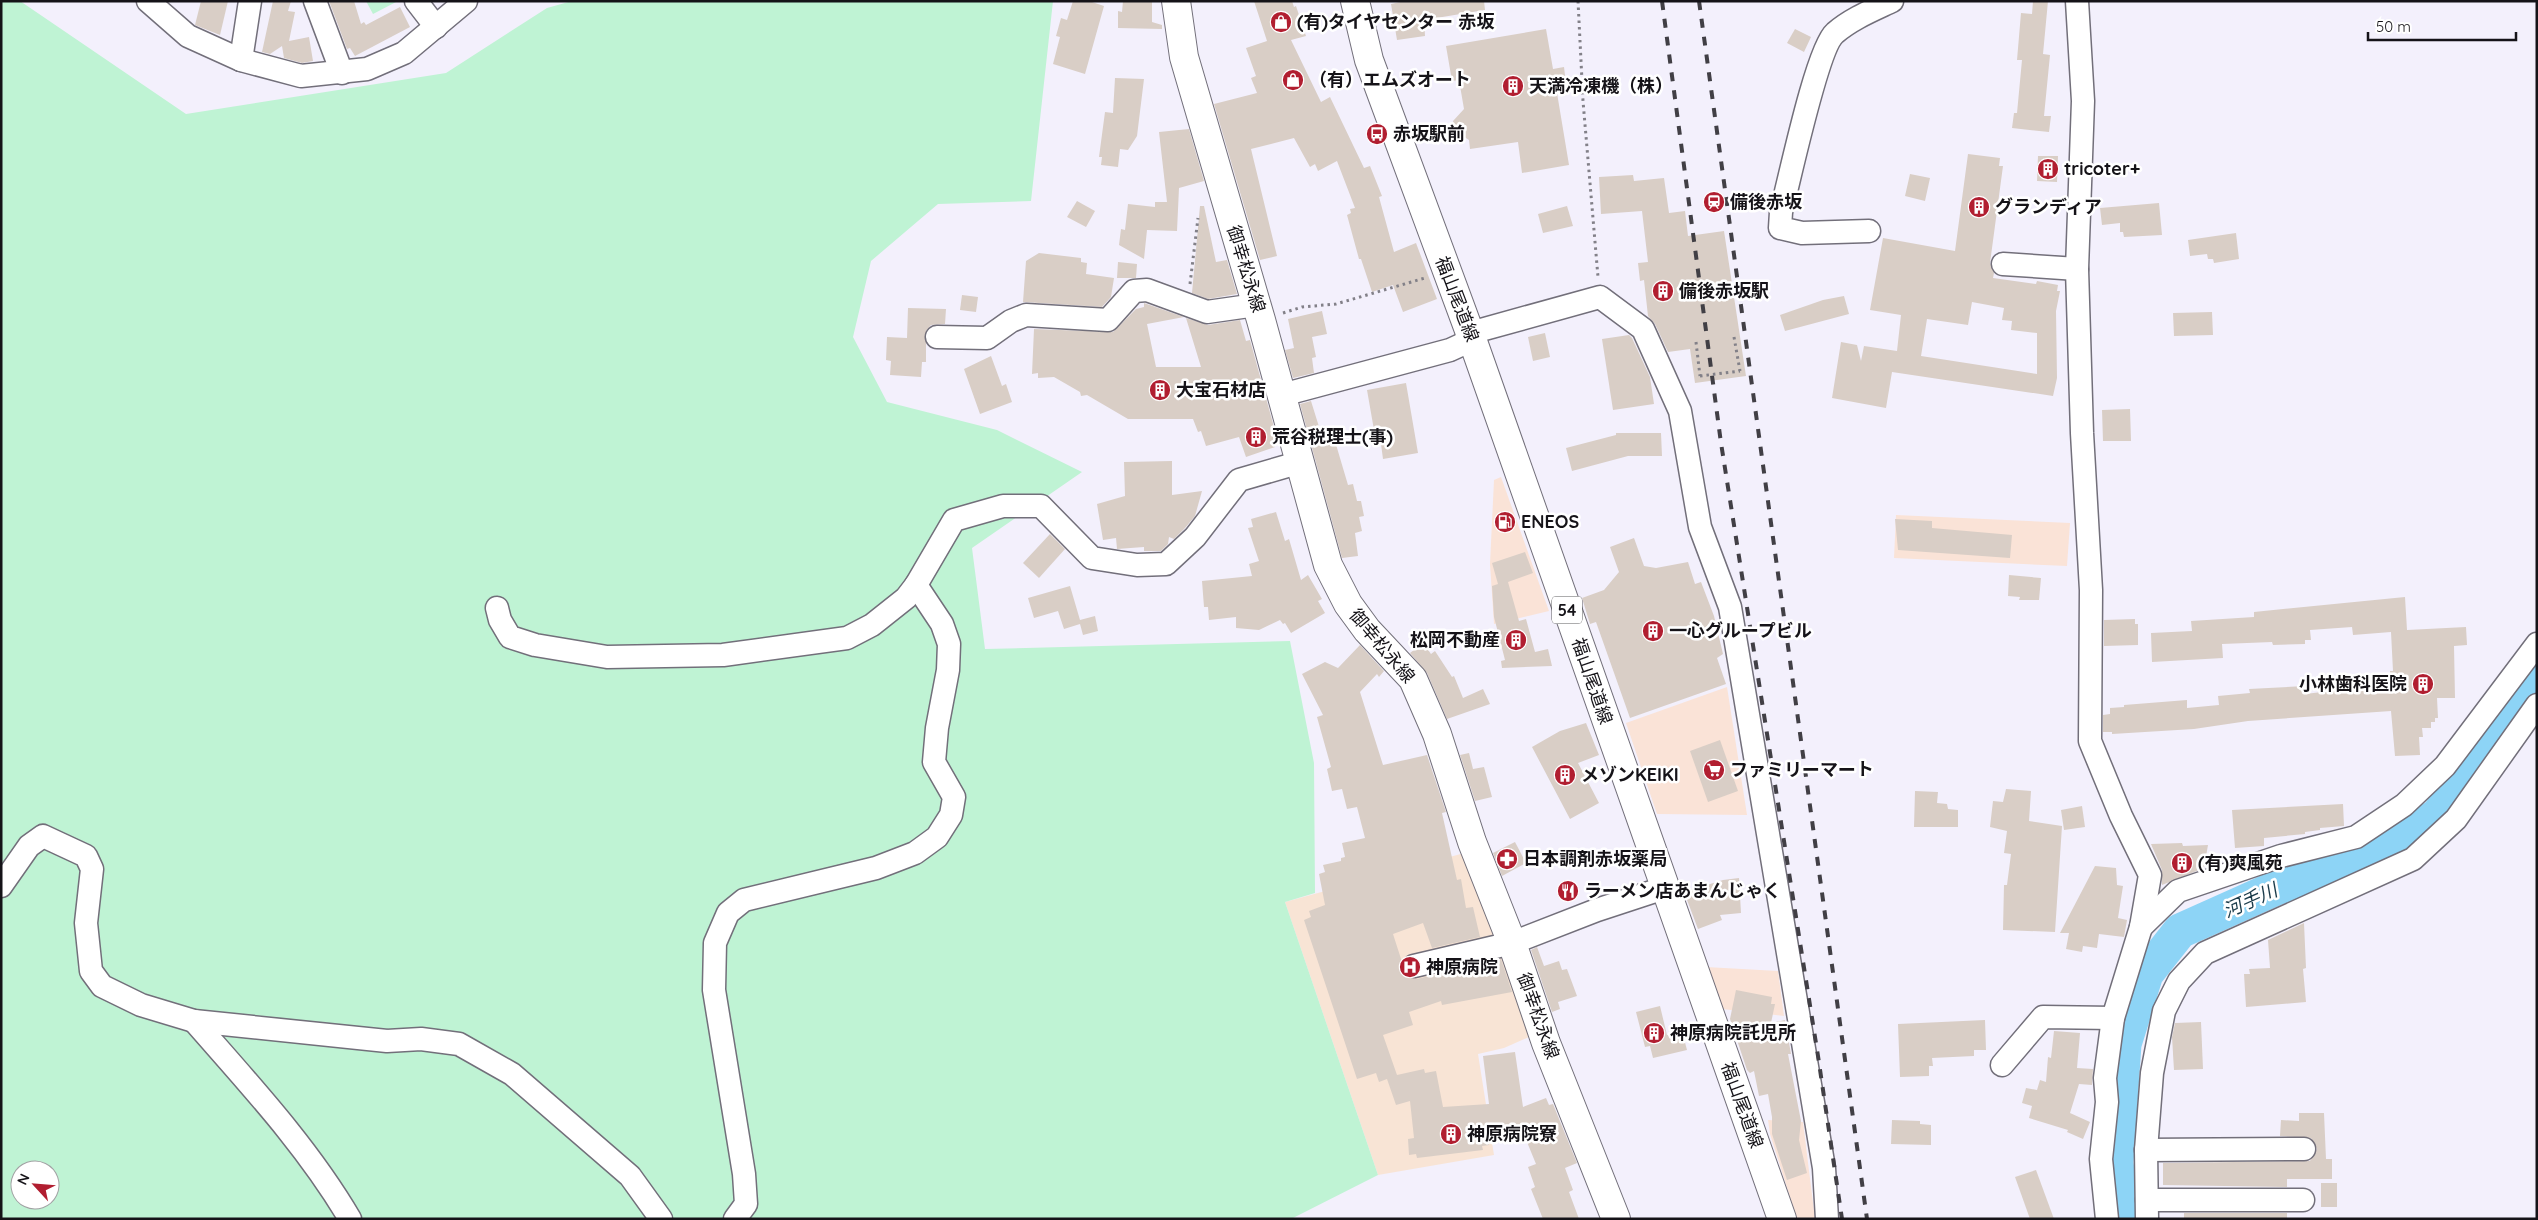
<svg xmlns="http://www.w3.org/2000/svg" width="2538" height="1220" viewBox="0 0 2538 1220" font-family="Quicksand,'Noto Sans JP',sans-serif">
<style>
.commercial{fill:#fae3d7}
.medical{fill:#f8e4d5}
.green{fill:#bff3d4;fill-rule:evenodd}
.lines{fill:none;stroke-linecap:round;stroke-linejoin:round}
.river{stroke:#8dd4f6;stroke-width:35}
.building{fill:#d9cec6;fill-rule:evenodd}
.minor-casing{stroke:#726f7a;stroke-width:25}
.major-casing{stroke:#726f7a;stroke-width:30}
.path{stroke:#828088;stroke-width:3;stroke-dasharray:2.5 4;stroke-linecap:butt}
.minor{stroke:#fff;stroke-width:22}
.major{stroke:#fff;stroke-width:28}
.rail{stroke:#413f45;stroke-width:4;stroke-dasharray:9 9;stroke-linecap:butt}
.path-bridge{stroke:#828088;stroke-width:3;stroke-dasharray:2.5 4;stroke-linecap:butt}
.labels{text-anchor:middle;stroke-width:5;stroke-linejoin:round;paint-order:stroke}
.shield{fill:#fff;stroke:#5b5a5d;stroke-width:1}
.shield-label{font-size:16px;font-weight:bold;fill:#151318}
.poi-label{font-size:18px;font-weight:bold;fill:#151318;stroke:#fff;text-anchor:start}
.street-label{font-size:18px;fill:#151318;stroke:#fff}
.water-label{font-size:19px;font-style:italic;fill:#1b3c4b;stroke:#fff}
</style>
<rect width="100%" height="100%" fill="#f3f0fc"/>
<g class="commercial">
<path d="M1501,477L1549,611L1494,624L1490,564L1494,480Z"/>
<path d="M1896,515L2070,523L2067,566L1894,558Z"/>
<path d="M1727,687L1747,815L1657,814L1626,723Z"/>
<path d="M1706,967L1778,971L1784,1016L1722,1009Z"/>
<path d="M1768,1120L1803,1122L1815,1219H1797L1770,1134Z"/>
</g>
<path class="medical" d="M1468,852L1538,1033L1504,1048L1478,1054L1494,1155L1378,1175L1285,902Z"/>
<g class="green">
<path d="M1,1H20L186,114L446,73L547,8L572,1H1053L1031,201L938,204L871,261L853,337L887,402L997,430L1082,472L972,548L985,649L1290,641L1314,763L1315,893L1285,902L1378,1175L1291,1219H1ZM20,1170H50V1200H20Z"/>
<path d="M366,1H398L373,14Z"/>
</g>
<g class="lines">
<path class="river" d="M2123,1219L2116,1163L2124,1044L2146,974L2180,931L2276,888L2360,862L2393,845L2438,815L2495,741L2537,675"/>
</g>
<g class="building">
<path d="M201,1H228L220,35L195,25Z"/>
<path d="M273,1H291L288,11L295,12L289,41L309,37L313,61L302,63L284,58L282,46L270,54L262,52Z"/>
<path d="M329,1H354L361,24L364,22L366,25L400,7L410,27L355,56L350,48L347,49Z"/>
<path d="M1073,1H1089L1104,6L1085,74L1053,64L1060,37L1056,36L1061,18L1067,20Z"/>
<path d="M1123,1H1152V22L1162,25V29L1118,28V11L1122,12Z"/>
<path d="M1254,1H1292L1294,7L1296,6L1306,36L1291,40L1321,102L1330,97L1364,168L1370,166L1382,196L1379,197L1394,252L1416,243L1437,299L1403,312L1393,285L1372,292L1361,259H1359L1347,215L1351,213L1350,209L1355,208L1337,161L1318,171L1315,164L1310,167L1294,138L1251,149L1277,256L1260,260L1214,104L1257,93L1251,78L1256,76L1246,48L1267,41Z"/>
<path d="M1405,1H1484L1485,10L1424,20L1425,36L1397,40L1391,4Z"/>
<path d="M2033,1H2048L2043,54L2050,55L2044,116H2051L2049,132L2012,128L2014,113H2017L2022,60H2017L2021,13L2032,14Z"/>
<path d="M1546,29L1553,69L1564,67L1567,92L1557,93L1569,165L1522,173L1518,142L1470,149L1469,140L1455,131L1453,121L1464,109L1459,80L1452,81L1446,46Z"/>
<path d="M1795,29L1811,37L1804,52L1787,43Z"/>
<path d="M1115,78L1144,79L1137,136L1128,150L1120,149L1118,167L1101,165L1102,157H1099L1105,112L1113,113Z"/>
<path d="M1189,129L1204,181L1179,188L1177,231L1147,230L1144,259L1119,245L1121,229L1125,230L1128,204L1155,207V202H1167L1159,132Z"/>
<path d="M1968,154L2000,158L1999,166H2003L1990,263L1994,273L1993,278L2036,284L2037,281L2058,285L2057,291H2060L2056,311L2057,378L2053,396L1892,372L1886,408L1832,398L1841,342L1857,345L1861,361L1864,346L1897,351L1901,315L1870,310L1883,238L1955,251ZM1972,302L2004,308L2002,320L2012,321L2011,330L2037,333V374L1921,356L1927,319L1968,325Z"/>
<path d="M2038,156H2058L2057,182L2037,181Z"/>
<path d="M1910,174L1930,178L1925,201L1905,196Z"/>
<path d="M1633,175L1634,181L1664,178L1669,213L1685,211L1688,236L1724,231L1746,376L1695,383L1690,349L1668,352L1655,324L1648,316L1644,280L1640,281L1638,263L1648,262L1642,211L1601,214L1599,177Z"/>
<path d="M1077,201L1095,211L1086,227L1067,217Z"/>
<path d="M2159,203L2162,235L2124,237L2123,232H2120V223L2102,225L2100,208Z"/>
<path d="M1200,206H1204L1216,262L1227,260L1237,294L1208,299L1192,293Z"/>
<path d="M1567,206L1573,226L1543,233L1538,214Z"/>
<path d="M2236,233L2239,259L2214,263L2213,259H2208L2207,254L2190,256L2188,240Z"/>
<path d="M1039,253L1081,258V262L1087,263L1086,274L1114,278L1111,297L1102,307L1023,302L1026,261Z"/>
<path d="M1118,262L1137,264L1136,278H1117Z"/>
<path d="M962,295L978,297L976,312L960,310Z"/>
<path d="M1844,296L1849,314L1785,331L1780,315L1823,300Z"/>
<path d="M1144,303L1184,317L1147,324L1156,367H1201L1186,318L1208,325L1240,320L1246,341L1250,340L1277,438L1273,439L1275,447L1246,457L1239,437L1206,446L1201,431L1198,432L1193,419H1128L1087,395L1081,396L1080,392L1054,377L1038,378V373L1032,374L1034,329L1113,332L1136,309L1144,307Z"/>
<path d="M908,308L946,309L945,324L931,325L926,331V362H922L921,377L890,375L891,361L886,360L887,337L907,338Z"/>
<path d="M1322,311L1327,334L1312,337L1316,357L1312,358L1314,373L1293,378L1285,350L1294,348L1288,319Z"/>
<path d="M2212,312L2213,335L2174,336L2173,313Z"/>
<path d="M1545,333L1550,357L1533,361L1528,337Z"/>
<path d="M1629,335L1632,338L1650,377L1654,404L1613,410L1602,339Z"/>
<path d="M991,356L1002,386L1006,384L1012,402L980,414L964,369Z"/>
<path d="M1406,383L1418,453L1383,459L1379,429L1374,430L1367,390Z"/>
<path d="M1311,401L1320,430L1323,429L1325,433L1332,431L1348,485L1353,484L1357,501H1361L1364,516L1359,517L1362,531L1355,533L1358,556L1342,558L1300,404Z"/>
<path d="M2130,409L2131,441H2103L2102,410Z"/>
<path d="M1616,433H1661L1662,456H1628L1572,471L1566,448L1616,435Z"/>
<path d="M1172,461V495L1202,491L1195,516L1185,528L1174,539L1169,537L1168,544L1161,551H1144V547L1117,549L1116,538L1103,540L1097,504L1125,496L1124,462Z"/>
<path d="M1276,512L1285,541L1289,539L1301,580L1308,575L1322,599L1318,601L1325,613L1291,633L1285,623L1283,624L1280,620L1259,630L1236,628V617L1209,620L1208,607H1204L1202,581L1252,576L1249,564L1259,561L1248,528L1253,527L1251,519Z"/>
<path d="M1895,519L1932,521V528L2012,535L2010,558L1898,550Z"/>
<path d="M1050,534L1065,549L1039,578L1023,563Z"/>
<path d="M1634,538L1644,566L1656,568L1688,562L1695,584L1701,582L1714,616L1723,654L1717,658L1726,684L1630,718L1596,622L1590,624L1582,598L1604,590L1619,572L1610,547Z"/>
<path d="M1525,552L1533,573L1508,582L1519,621L1526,619L1535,652L1548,649L1552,666L1502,668L1501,661L1505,660L1494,617L1492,586L1498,584L1492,563Z"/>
<path d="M2009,575L2041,578L2039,600H2019L2020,597L2008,596Z"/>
<path d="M1070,586L1080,620L1095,616L1098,631L1083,635L1080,624L1064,629L1058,611L1034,618L1028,598Z"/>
<path d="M2405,597L2407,630L2466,627L2467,645L2454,646L2455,698H2437L2438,718H2435V722H2431V728H2422L2423,737H2419L2420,755L2395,756L2391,711L2248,721L2194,729L2112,734V732H2103V715L2110,714V708L2124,707V705L2187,700V708L2219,705L2218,696L2250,693L2249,689L2305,686V694L2390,684V671H2393L2391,632L2353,635L2352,627L2310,630L2311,640H2305V644L2273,645L2272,642L2222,644L2223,658L2152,662L2151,633L2192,631L2191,621L2254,617V612Z"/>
<path d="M2135,619V624H2138V645L2104,646V620Z"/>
<path d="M1423,643L1431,654L1435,651L1452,677L1454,676L1463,698L1483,689L1490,704L1447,719L1427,673L1410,653Z"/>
<path d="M1360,645L1384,671L1379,677L1377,674L1360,692L1383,765L1427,755L1446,812L1442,813L1457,880L1461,879L1466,908L1473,907L1480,937L1432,948L1423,923L1393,934L1402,962L1401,969L1410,978L1417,979L1501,959L1512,992L1442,1005L1441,1001L1409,1012L1413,1025L1383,1035L1397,1075L1424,1069L1425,1073L1436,1071L1443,1107L1489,1104L1483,1056L1515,1052L1523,1107L1546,1098L1549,1105L1553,1104L1577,1163L1565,1168L1573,1190L1569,1192L1579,1219H1543L1531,1189L1535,1187L1528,1167L1536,1164L1520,1125L1487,1129L1489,1145L1482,1146L1483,1150L1417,1158L1416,1154L1409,1155L1408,1139L1414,1138L1410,1101L1396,1105L1387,1079L1379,1082L1376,1073L1357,1079L1304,920L1311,917L1309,911L1325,905L1319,874L1325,872L1323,865L1341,861V858L1345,857L1342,843L1365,838L1357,807L1347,809L1342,789L1332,791L1327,769L1331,767L1317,717L1323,715L1302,674L1325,662L1338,668Z"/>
<path d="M1586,723L1599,755L1578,763L1599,803L1570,819L1532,747L1560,731Z"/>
<path d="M1720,740L1738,791L1708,802L1690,751Z"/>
<path d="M1469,753L1473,769L1484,767L1492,797L1475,801L1460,755Z"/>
<path d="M2006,789L2031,791L2029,821L2062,826L2055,932L2003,930L2004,885H2007L2011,854L2004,853L2007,831L1990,827L1993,801L2003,802Z"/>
<path d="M1915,791L1938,792L1937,803L1947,804L1948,809L1958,810V827H1914Z"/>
<path d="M2343,804L2344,826L2320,828V830L2305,832V834L2264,838V846L2235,848L2232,810Z"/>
<path d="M2082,806L2085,827L2064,830L2061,810Z"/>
<path d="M1515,842L1526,863L1502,876L1493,853Z"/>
<path d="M2182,843L2183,846L2208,845L2204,868L2162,885V870L2151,844Z"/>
<path d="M2095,866L2116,868L2117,885L2123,886L2118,918L2127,920L2124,937L2099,934L2097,948L2083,946L2082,952L2066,949L2069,933H2060Z"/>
<path d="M1739,878L1741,913L1720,915L1722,920L1698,929L1684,892L1723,880Z"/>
<path d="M2304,923L2306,968L2303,969L2306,1002L2246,1007L2244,974H2250L2249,969L2270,968L2268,940Z"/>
<path d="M1537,947L1544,966L1559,961L1562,970L1567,969L1577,996L1558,1002L1560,1009L1552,1012L1531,950Z"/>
<path d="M1736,990L1772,997L1771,1004H1775L1771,1023L1785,1020L1791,1054H1788L1801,1121L1799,1140L1807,1173L1787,1180L1772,1134V1117L1768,1094L1759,1096L1754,1071L1750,1073L1747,1070L1730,1019Z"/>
<path d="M1660,1006L1667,1035L1682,1031L1687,1050L1653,1058L1650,1046L1645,1047L1636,1012Z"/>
<path d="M1985,1020L1986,1050H1974V1056L1932,1058L1933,1066H1929V1076L1900,1077L1898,1024Z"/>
<path d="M2201,1022L2203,1069L2174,1070L2172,1037L2175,1023Z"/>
<path d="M2054,1031L2080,1033L2077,1068L2093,1069L2092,1085L2079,1084L2070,1113L2090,1122L2083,1139L2067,1132L2068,1130L2029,1118L2032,1106L2022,1103L2026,1088L2037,1090L2040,1080L2046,1082L2048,1057L2051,1058Z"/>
<path d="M2299,1113H2324L2326,1159H2332V1179H2287V1187L2163,1185V1163L2310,1161L2317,1149L2311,1138L2280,1136L2281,1120L2299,1121Z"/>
<path d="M1892,1120L1920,1121V1124L1931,1125V1145L1891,1144Z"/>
<path d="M2036,1170L2054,1219H2030L2015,1177Z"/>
<rect x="2321" y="1183" width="16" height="24"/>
<rect x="2184" y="1213" width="103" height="6"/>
</g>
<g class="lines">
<g class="minor-casing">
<g id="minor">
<path d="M148,1L188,36L241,60L301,76L367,69L404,53L466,1"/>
<path d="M315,1L342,73"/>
<path d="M416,1L436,27"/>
<path d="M2077,1L2083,101L2077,269L2082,433L2091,590L2090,741L2121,816L2150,875L2141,927L2113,1018L2105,1078L2107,1102L2101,1159L2107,1219"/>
<path d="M241,60L250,1"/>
<path d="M1869,231L1802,233L1780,228L1781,212C1789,182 1817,48 1835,33C1851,19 1873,10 1892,1"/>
<path d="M2003,264L2077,269"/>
<path d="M937,337L987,338L1011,321L1026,315L1108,320L1134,291L1147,290L1207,312L1256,305"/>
<path d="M1282,395L1450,350L1463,344L1470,333L1600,297L1643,329L1680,411L1700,527L1730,607L1824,1168L1827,1219"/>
<path d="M497,608L500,620L510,637L535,645L607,657L723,655L847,638L872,625L906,598L916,585L954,520L1003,506H1041L1092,558L1137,565L1166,564L1195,537L1239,480L1301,462"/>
<path d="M1,886L29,846L43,836L86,856L92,869L86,923L91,971L102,986L141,1005L194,1021L387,1041L421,1039L459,1044L512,1074L630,1176L661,1219"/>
<path d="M2141,927L2178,891L2281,856L2356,837L2404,805L2445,766L2537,644"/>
<path d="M1414,966L1512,943L1597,910L1664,888"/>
<path d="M194,1021C249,1084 307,1146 350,1219"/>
<path d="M2002,1065L2043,1017L2113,1018"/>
<path d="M2146,1150L2304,1149"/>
<path d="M2147,1200H2303"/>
<path d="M735,1219L746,1204L744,1174L714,990L715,943L728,913L744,900L876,868L915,853L937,837L951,815L954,797L934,762L937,728L948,670L949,644L942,624L916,585"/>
<path d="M2147,1219L2146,1150L2152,1073L2164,1011L2179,981L2205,953L2413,859L2456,819L2537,705"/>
</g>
</g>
<g class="major-casing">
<g id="major">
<path d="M1176,1L1184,57L1261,320L1328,565L1348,604L1367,630L1413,679L1437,734L1472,842L1512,943L1546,1043L1616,1219"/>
<path d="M1355,1L1369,60L1470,333L1782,1219"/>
</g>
</g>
<g class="path">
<path d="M1578,1L1583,101L1598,277"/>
<path d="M1190,284L1198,218"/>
<path d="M1283,313L1302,307L1336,304L1425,278"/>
<path d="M1734,337L1740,371"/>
<path d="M1696,342L1700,376"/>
</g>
<use href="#minor" class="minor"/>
<use href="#major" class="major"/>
<g class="rail">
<path d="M1662,1L1721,443L1818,1056L1842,1219"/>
<path d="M1699,1L1867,1219"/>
</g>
<path class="path-bridge" d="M1700,376L1740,371"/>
</g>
<defs>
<g id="shop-disc" transform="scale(1.125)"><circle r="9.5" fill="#b11e30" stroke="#fff"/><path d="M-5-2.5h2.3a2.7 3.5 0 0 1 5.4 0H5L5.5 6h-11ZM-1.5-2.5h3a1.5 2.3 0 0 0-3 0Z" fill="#fff"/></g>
<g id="building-disc" transform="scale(1.125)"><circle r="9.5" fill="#b11e30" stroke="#fff"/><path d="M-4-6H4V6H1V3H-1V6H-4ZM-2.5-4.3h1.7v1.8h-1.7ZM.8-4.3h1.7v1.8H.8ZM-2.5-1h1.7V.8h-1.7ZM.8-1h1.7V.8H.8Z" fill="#fff"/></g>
<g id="bus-disc" transform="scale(1.125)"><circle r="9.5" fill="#b11e30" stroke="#fff"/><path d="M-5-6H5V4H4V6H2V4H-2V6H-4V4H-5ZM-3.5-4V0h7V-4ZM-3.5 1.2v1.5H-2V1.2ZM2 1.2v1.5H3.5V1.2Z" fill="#fff"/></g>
<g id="station-disc" transform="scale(1.125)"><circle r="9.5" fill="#b11e30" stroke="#fff"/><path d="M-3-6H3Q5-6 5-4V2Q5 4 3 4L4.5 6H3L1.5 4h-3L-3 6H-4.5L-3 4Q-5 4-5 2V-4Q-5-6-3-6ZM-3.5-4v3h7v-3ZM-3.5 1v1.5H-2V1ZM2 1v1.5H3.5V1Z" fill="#fff"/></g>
<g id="fuel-disc" transform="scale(1.125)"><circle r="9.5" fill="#b11e30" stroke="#fff"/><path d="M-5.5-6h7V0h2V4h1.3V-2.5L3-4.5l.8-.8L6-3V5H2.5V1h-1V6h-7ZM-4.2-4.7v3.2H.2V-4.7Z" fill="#fff"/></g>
<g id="supermarket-disc" transform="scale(1.125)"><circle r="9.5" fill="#b11e30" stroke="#fff"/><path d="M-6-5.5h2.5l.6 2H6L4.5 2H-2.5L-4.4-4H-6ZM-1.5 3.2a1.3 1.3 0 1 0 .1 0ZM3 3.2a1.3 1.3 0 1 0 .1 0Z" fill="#fff"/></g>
<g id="pharmacy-disc" transform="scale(1.125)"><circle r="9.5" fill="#b11e30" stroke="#fff"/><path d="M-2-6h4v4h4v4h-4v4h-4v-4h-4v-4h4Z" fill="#fff"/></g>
<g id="restaurant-disc" transform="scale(1.125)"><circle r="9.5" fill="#b11e30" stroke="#fff"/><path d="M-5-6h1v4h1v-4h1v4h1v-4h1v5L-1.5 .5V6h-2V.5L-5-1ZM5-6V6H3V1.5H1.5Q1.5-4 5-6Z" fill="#fff"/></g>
<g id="hospital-disc" transform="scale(1.125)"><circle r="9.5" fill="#b11e30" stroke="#fff"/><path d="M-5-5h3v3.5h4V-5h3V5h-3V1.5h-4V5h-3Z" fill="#fff"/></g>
</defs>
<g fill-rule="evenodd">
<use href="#shop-disc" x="1281" y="22"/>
<use href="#shop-disc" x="1293" y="80"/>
<use href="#building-disc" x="1513" y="86"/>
<use href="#bus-disc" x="1377" y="134"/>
<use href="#building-disc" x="2048" y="169"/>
<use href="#station-disc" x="1714" y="202"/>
<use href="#building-disc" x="1979" y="207"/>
<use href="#building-disc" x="1663" y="291"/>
<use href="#building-disc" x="1160" y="390"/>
<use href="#building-disc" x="1256" y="437"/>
<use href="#fuel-disc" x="1505" y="522"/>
<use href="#building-disc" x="1653" y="631"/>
<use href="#building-disc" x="1516" y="640"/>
<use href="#building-disc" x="2423" y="684"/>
<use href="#supermarket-disc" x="1714" y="770"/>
<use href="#building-disc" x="1565" y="775"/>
<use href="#pharmacy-disc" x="1507" y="859"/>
<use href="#building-disc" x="2182" y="863"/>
<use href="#restaurant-disc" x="1568" y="891"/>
<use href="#hospital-disc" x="1410" y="967"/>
<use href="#building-disc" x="1654" y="1033"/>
<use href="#building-disc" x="1451" y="1134"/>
</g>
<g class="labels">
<rect class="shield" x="1552" y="596.5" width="30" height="27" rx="4"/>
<g class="shield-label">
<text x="1567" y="616">54</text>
</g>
<g class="poi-label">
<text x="1297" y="28">(有)タイヤセンター 赤坂</text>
<text x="1309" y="86">（有）エムズオート</text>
<text x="1529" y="92">天満冷凍機（株）</text>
<text x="1393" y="140">赤坂駅前</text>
<text x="2064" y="175">tricoter+</text>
<text x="1730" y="208">備後赤坂</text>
<text x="1995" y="213">グランディア</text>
<text x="1679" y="297">備後赤坂駅</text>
<text x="1176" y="396">大宝石材店</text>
<text x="1272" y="443">荒谷税理士(事)</text>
<text x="1521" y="528">ENEOS</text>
<text x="1669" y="637">一心グループビル</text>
<text x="1500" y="646" text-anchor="end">松岡不動産</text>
<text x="2407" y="690" text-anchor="end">小林歯科医院</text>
<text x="1730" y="776">ファミリーマート</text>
<text x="1581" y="781">メゾンKEIKI</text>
<text x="1523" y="865">日本調剤赤坂薬局</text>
<text x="2198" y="869">(有)爽風苑</text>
<text x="1584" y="897">ラーメン店あまんじゃく</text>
<text x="1426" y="973">神原病院</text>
<text x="1670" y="1039">神原病院託児所</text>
<text x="1467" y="1140">神原病院寮</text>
</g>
<g class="street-label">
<text transform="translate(1246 269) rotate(73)" y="6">御幸松永線</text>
<text transform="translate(1457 299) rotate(69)" y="6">福山尾道線</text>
<text transform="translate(1382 646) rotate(50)" y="6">御幸松永線</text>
<text transform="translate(1592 681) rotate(71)" y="6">福山尾道線</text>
<text transform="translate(1538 1016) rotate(70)" y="6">御幸松永線</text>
<text transform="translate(1742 1105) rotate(70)" y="6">福山尾道線</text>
</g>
<g class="water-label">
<text transform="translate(2250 900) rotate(-24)" y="7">河手川</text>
</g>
</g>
<rect width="2538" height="1220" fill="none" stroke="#151318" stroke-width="5"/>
<g transform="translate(35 1185) rotate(296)"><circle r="24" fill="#ffffff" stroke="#a1a1a3"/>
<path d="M0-4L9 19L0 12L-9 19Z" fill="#b11e30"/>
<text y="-8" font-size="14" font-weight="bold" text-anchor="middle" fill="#151318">N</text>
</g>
<path d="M2368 32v8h148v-8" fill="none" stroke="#151318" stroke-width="2.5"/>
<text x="2376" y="32" font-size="15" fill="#151318" stroke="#ffffff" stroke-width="4" paint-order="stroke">50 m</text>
</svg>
